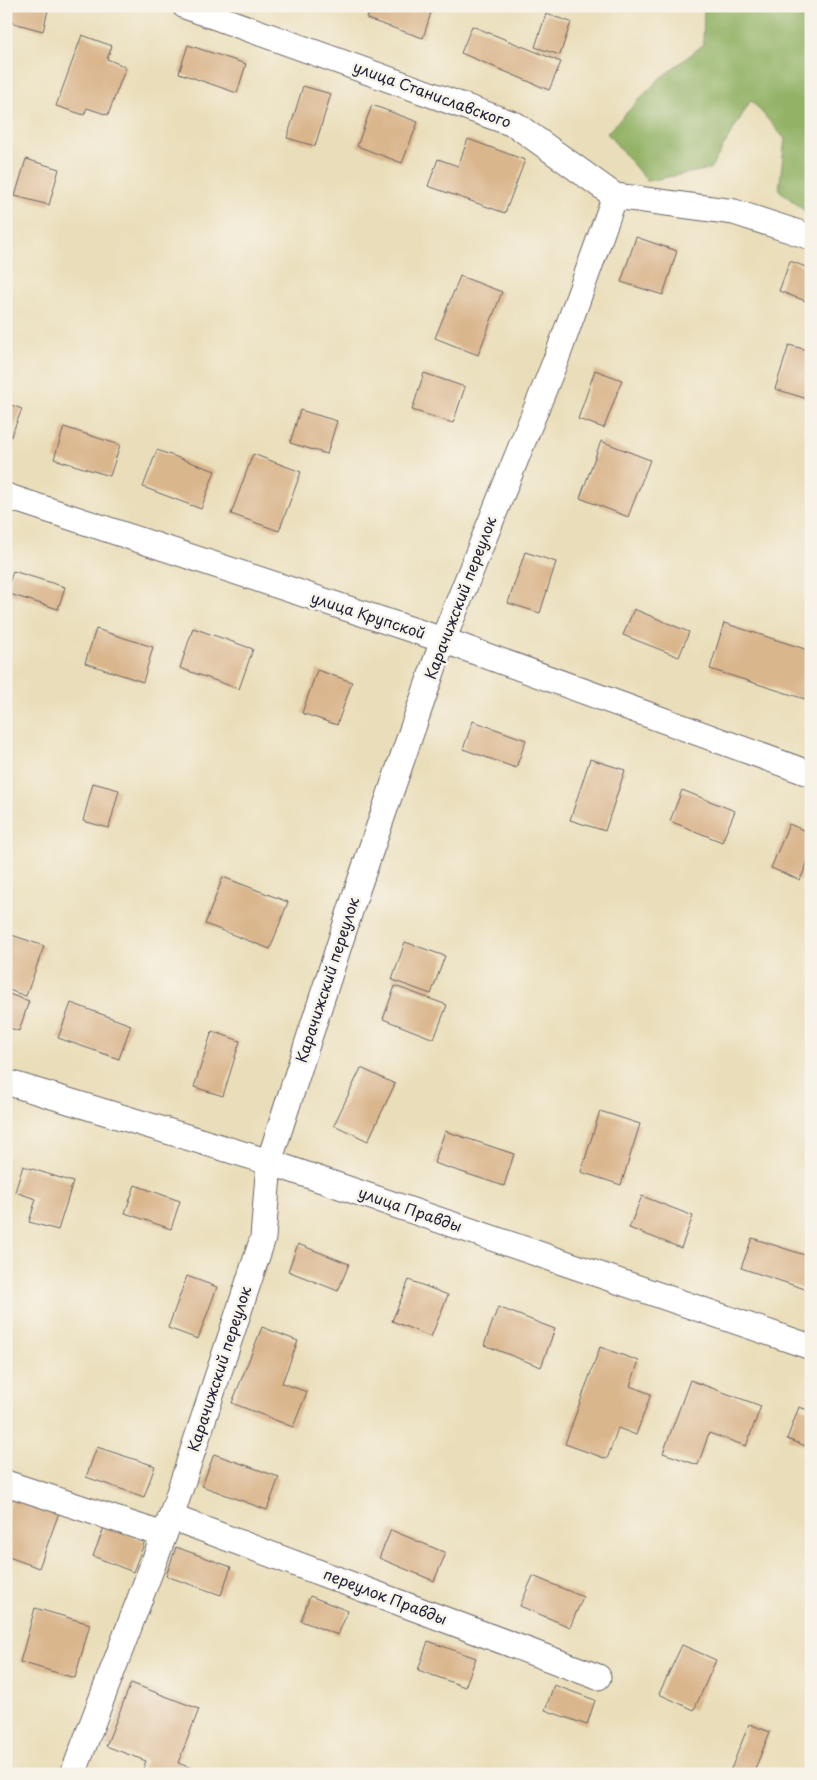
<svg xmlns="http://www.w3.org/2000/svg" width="817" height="1780" viewBox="0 0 817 1780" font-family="'Playpen Sans',sans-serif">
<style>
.forest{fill:#93b266;stroke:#5a6a50}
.building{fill:#dab68d}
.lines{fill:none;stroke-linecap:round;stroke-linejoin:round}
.street-casing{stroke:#686467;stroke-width:27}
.street{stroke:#fff;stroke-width:25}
.labels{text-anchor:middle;stroke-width:5;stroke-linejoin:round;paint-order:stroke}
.street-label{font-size:15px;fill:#22223b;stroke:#f7f3e8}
</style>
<rect width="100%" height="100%" fill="#f7f3e8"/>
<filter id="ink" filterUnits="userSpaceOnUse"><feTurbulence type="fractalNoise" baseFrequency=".02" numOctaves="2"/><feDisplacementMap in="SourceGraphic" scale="10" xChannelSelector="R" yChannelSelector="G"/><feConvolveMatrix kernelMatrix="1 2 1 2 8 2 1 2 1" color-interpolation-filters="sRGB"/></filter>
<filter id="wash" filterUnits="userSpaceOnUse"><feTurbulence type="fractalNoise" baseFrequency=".0096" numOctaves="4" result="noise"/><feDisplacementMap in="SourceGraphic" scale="20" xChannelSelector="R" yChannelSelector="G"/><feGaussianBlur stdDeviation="1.12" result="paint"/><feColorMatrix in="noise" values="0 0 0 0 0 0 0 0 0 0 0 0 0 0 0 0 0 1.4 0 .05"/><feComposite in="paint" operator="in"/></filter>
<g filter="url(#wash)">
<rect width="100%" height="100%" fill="#eadeba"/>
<path class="forest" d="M704,6H811V216L779,190L785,139L751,100L710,169L647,181L607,133L659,79L703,45Z"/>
<g id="blocks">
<g class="building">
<path d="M6,6H49L43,31L6,21Z"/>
<path d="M371,6H433L423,38L367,19Z"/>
<path d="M546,14L571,22L560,55L535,47Z"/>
<path d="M472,26L561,62L549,90L461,53Z"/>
<path d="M82,35L112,46L107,59L126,67L108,115L87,108L84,115L56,106Z"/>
<path d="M188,45L246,64L237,93L179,73Z"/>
<path d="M303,86L331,94L315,146L287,138Z"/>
<path d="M372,105L418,122L402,163L357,146Z"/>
<path d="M468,139L525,160L505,213L428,186L438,159L458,166Z"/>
<path d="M26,159L59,169L49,205L15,196Z"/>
<path d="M636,237L677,251L663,295L621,282Z"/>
<path d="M790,261L811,269V303L779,291Z"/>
<path d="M460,276L502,292L478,355L435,338Z"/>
<path d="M789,345L811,351V400L775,389Z"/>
<path d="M595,370L622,380L604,428L578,419Z"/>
<path d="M424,373L465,387L453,423L412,410Z"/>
<path d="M6,403L22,409L10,439L6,437Z"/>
<path d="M300,410L337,421L327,454L290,443Z"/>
<path d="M64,427L120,445L110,476L54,459Z"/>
<path d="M601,441L650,460L628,517L580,498Z"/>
<path d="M157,450L215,471L201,509L143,487Z"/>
<path d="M253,454L301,472L279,531L231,514Z"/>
<path d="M525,552L556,562L540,613L508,603Z"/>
<path d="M13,571L65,587L58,609L6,593Z"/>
<path d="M634,609L689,632L679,657L623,635Z"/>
<path d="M724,623L811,651V691L808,700L710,669Z"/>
<path d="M193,628L253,649L239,689L180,668Z"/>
<path d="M96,629L153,647L143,682L85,663Z"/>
<path d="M317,670L352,682L337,725L302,713Z"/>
<path d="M473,721L526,740L516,768L463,749Z"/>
<path d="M590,759L625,770L605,831L570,820Z"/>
<path d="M93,783L119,790L109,828L83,821Z"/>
<path d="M682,790L735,811L722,842L670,821Z"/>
<path d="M789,824L811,833V854L800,880L771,868Z"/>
<path d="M223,877L288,902L270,949L205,924Z"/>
<path d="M6,933L44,946L26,996L6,989Z"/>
<path d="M405,942L445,956L431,994L392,980Z"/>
<path d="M395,986L447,1005L434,1039L383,1019Z"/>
<path d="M6,993L29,1001L19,1031L6,1027Z"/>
<path d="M71,1003L131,1025L119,1059L58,1038Z"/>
<path d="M212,1031L240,1041L223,1096L194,1087Z"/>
<path d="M361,1068L395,1084L368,1141L334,1125Z"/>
<path d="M600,1111L640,1124L621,1185L581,1172Z"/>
<path d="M445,1131L514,1154L504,1186L434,1163Z"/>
<path d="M23,1166L73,1182L58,1230L29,1222L36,1199L15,1192Z"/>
<path d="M135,1185L180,1201L171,1229L125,1213Z"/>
<path d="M642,1196L693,1216L681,1248L629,1228Z"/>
<path d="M752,1238L811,1257V1291L741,1268Z"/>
<path d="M298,1244L349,1264L338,1291L288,1271Z"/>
<path d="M187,1276L217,1287L198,1339L168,1328Z"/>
<path d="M409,1280L448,1295L431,1337L392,1321Z"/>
<path d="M498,1307L555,1329L541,1367L484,1345Z"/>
<path d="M262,1327L298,1341L282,1383L307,1392L293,1427L232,1403Z"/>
<path d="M600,1347L639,1361L630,1386L651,1394L636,1435L618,1428L607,1459L565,1444Z"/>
<path d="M690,1380L761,1406L746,1446L709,1433L698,1465L663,1453Z"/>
<path d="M799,1407L811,1411V1448L787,1439Z"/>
<path d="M97,1447L155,1466L144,1497L86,1477Z"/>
<path d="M214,1454L279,1477L267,1510L202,1486Z"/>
<path d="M15,1493L60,1510L39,1568L6,1556V1516Z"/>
<path d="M105,1525L145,1541L133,1572L93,1556Z"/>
<path d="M391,1530L446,1553L434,1581L379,1558Z"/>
<path d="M176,1547L231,1567L221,1595L166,1576Z"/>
<path d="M533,1576L583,1597L570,1627L520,1606Z"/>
<path d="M310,1596L348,1611L338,1635L301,1621Z"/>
<path d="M35,1608L90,1624L75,1678L20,1662Z"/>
<path d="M428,1641L476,1658L465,1687L418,1670Z"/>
<path d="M682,1645L716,1660L694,1710L659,1694Z"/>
<path d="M131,1683L199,1709L178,1763L207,1774H141L146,1761L106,1746Z"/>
<path d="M554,1685L595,1700L587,1725L545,1710Z"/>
<path d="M749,1724L770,1732L753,1774H729Z"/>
</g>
</g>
</g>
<g filter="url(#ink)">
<use href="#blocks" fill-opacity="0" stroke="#686467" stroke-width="1"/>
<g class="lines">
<g class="street-casing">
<g id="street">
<path d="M185,6L516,125L615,196L734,212L811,237"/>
<path d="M6,496L443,640L811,774"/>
<path d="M6,1082L269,1162L811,1347"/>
<path d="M6,1483L164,1535"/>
<path d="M171,1517L598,1677"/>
<path d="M73,1774L171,1517L263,1238L269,1162L356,893L443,640L557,357L615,196"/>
</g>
</g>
<use href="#street" class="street"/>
</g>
</g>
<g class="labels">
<g class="street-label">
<text transform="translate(432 95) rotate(20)" y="5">улица Станиславского</text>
<text transform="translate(461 598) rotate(-69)" y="5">Карачижский переулок</text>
<text transform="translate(368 616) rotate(18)" y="5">улица Крупской</text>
<text transform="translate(328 980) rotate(-72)" y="5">Карачижский переулок</text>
<text transform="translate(410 1210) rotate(19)" y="5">улица Правды</text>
<text transform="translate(220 1369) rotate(-72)" y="5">Карачижский переулок</text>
<text transform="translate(385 1597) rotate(21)" y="5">переулок Правды</text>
</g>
</g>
<rect width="817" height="1780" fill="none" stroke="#f7f3e8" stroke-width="25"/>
</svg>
